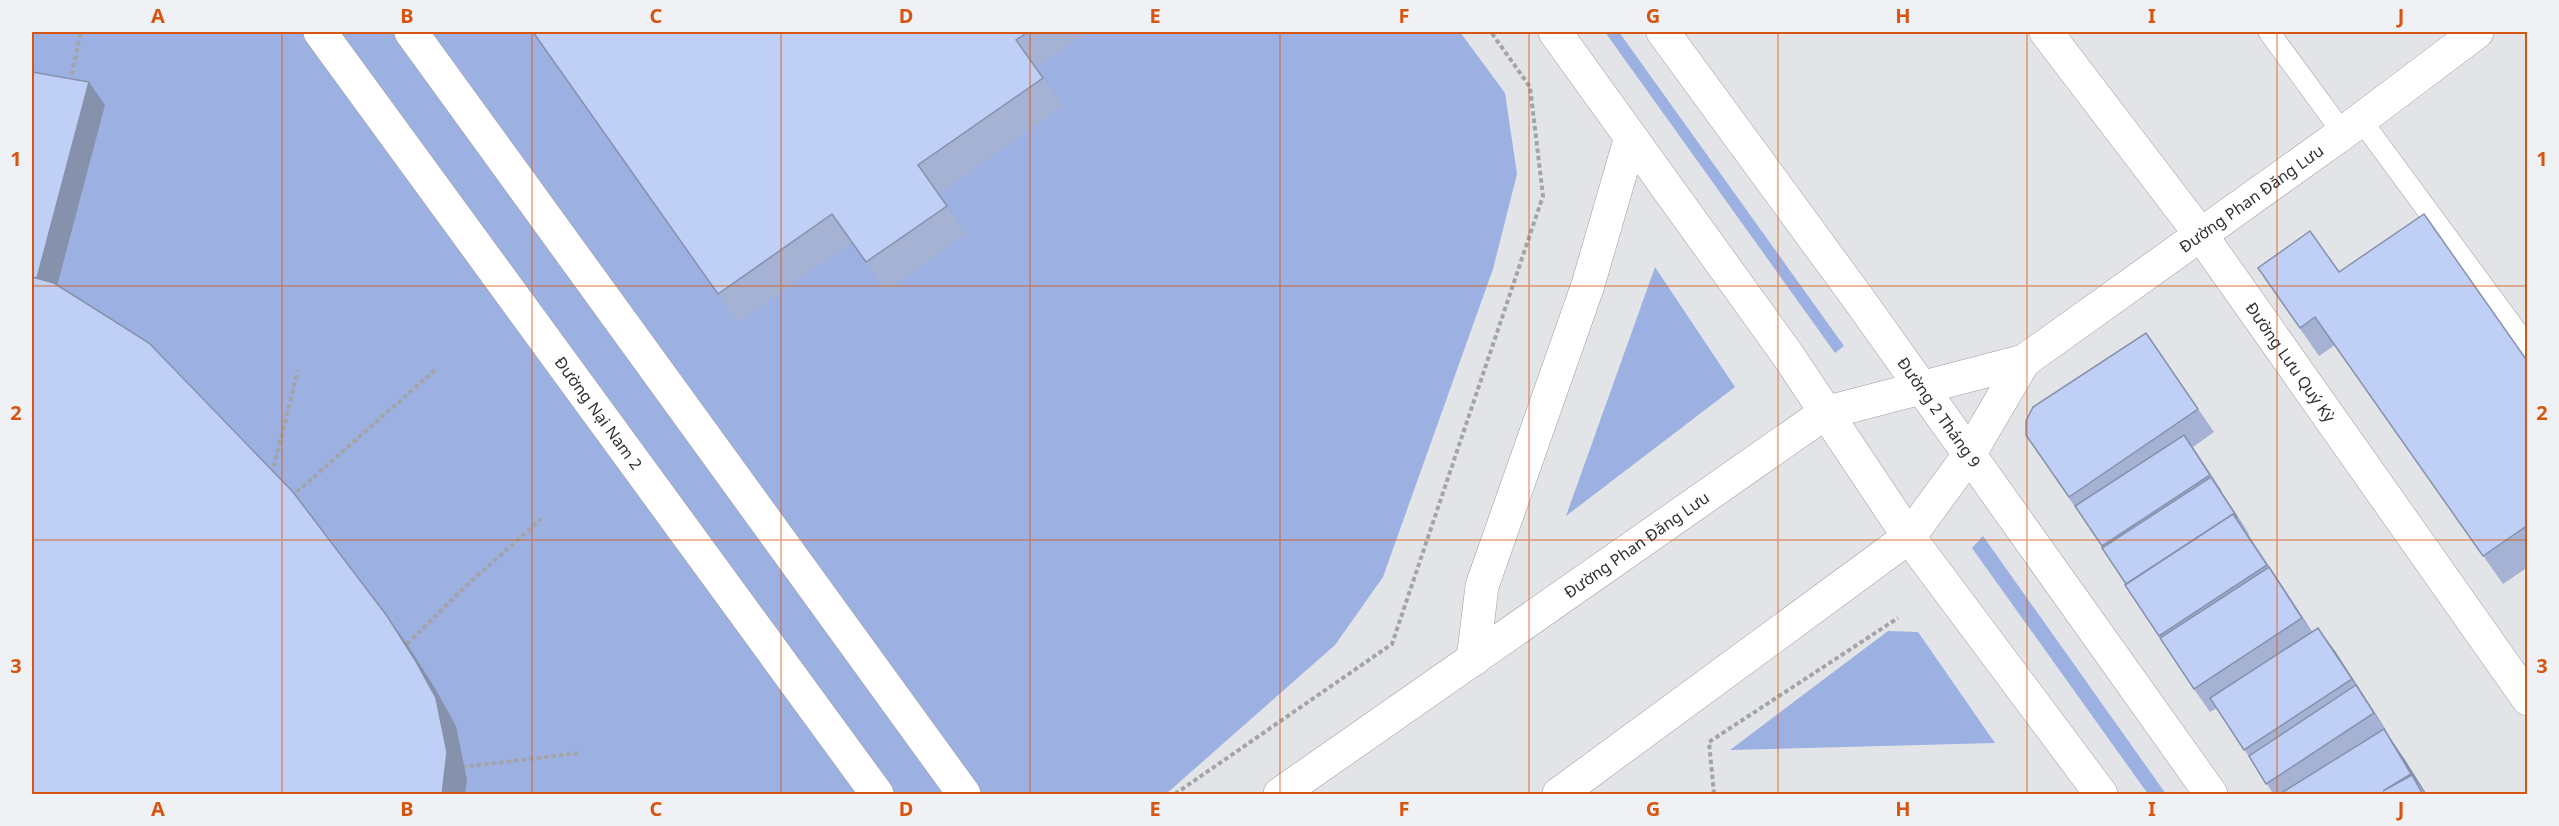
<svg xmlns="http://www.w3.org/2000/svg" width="2559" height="826" viewBox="0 0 2559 826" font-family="'Noto Sans',sans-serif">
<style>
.green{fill:#9cb0e2}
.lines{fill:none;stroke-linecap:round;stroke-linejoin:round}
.lane-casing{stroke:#9c9da0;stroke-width:22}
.street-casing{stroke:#9c9da0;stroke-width:34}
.secondary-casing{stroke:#9c9da0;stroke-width:34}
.primary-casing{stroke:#9c9da0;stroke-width:34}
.path{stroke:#a3a4a7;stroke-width:4;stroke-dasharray:4.5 3;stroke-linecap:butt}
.lane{stroke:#fff;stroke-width:21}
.street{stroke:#fff;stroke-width:33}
.secondary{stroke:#fff;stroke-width:33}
.primary{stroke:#fff;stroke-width:33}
.wall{fill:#a5b2d3}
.shaded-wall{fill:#8691ac}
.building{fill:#c0cff5;stroke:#8691ac;stroke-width:1.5}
.grid{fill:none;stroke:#d65510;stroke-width:1.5;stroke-opacity:0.55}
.labels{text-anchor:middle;stroke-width:4.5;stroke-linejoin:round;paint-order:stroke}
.street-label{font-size:16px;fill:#2f3031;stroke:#f0f1f5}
.neatline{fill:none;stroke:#d65510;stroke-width:2}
.grid-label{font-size:20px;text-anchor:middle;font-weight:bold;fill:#d65510}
</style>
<rect width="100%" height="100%" fill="#e3e4e7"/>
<g class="green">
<path d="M32,32H1460L1505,93L1517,174L1493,269L1383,577L1335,645L1166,794H32Z"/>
<path d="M1605,32H1619L1844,346L1835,353Z"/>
<path d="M1655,267L1735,387L1566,516Z"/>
<path d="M1983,536L2166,794H2148L1972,548Z"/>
<path d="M1888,631L1918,632L1995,743L1730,750Z"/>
</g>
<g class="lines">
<g class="lane-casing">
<g id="lane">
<path d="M2269,32L2343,133"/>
<path d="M2361,120L2528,347"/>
</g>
</g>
<g class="street-casing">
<g id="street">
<path id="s1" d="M320,32L877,794"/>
<path d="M411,32L964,794"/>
<path id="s2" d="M2046,32L2201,235L2528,699"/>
</g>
</g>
<g class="secondary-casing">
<g id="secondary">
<path id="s3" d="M1280,794L1825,413L2024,361L2343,133L2477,32"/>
<path d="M1559,794L1909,537L1969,455L2024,361"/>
</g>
</g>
<g class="primary-casing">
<g id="primary">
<path d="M1555,32L1787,354L1909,537L2101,794"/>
<path id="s4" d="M1663,32L1860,301L2211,794"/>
<path d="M1473,660L1482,586L1588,285L1630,140"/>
<path d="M1559,794H1562"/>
</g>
</g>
<g class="path">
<path d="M70,82L81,32"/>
<path d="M272,474L298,370"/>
<path d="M291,497L436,369"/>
<path d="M407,644L467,585L541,519"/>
<path d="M462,767L580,753"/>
<path d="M1175,794L1392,644L1543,196L1530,87L1491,32"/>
<path d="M1714,794L1709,742L1898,618"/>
</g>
<use href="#lane" class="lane"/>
<use href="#street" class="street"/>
<use href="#secondary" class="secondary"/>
<use href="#primary" class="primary"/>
</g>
<g class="wall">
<path d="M533,32H1088L1036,68L1063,106L938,194L966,234L886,291L852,242L738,322Z"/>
<path d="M2258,268L2339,272L2528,362V567L2503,584L2335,345L2319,356Z"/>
<path d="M2146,333L2214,432L2193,447L2222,491L2221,492L2249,534H2248L2312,632L2335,651L2386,730H2385L2407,763L2427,795H2274L2217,708L2210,712L2194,689L2125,585L2126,584L2103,548L2026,435Z"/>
</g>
<g class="shaded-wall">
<path d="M89,82L105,105L52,305L36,282Z"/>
<path d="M2211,477L2223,494L2249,534L2237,517Z"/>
<path d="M2233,514L2285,590L2318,641L2302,618Z"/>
<path d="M387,616L407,644L435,688L456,726L467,780L465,795H442Z"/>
<path d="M2318,628L2335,651L2386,730L2374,713Z"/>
<path d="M2384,729L2407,763L2427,795H2426L2411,774Z"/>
</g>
<g class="building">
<path d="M533,32H1028L1016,40L1043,78L918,165L947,206L866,262L832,214L718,294Z"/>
<path d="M32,72L89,82L37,278L32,277Z"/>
<path d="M2424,214L2528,362V525L2483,556L2315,317L2300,328L2258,268L2310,231L2339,272Z"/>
<path d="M32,277L54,283L149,343L293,492L387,616L415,660L436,698L447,752L442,795H32Z"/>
<path d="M2146,333L2198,409L2069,497L2026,435V421L2033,407Z"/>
<path d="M2184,435L2210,475L2102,546L2075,506Z"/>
<path d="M2211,477L2237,517L2236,518L2233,514L2126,584L2102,548Z"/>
<path d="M2233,514L2267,565L2159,636L2125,585Z"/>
<path d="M2269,567L2302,618L2194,689L2160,638Z"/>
<path d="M2318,628L2352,679L2244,750L2210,698Z"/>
<path d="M2356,685L2374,713L2266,784L2249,756Z"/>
<path d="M2384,729L2411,774L2383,791L2412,775L2423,795H2278Z"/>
</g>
<path class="grid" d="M282,32V794M532,32V794M781,32V794M1030,32V794M1280,32V794M1529,32V794M1778,32V794M2027,32V794M2277,32V794M32,286H2528M32,540H2528"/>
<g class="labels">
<g class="street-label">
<text dy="6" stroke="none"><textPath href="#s3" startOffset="1150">Đường Phan Đăng Lưu</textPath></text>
<text dy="6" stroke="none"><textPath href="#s2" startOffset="411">Đường Lưu Quý Kỳ</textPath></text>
<text dy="6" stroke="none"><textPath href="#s1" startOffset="472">Đường Nại Nam 2</textPath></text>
<text dy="6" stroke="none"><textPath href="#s4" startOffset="470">Đường 2 Tháng 9</textPath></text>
<text dy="6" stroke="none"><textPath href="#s3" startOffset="435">Đường Phan Đăng Lưu</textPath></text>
</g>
</g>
<rect width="2559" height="826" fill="none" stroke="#f0f1f5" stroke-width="66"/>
<rect x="33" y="33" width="2493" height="760" class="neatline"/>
<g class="grid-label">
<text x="158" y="23">A</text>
<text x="407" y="23">B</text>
<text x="656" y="23">C</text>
<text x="906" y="23">D</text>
<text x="1155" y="23">E</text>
<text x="1404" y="23">F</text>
<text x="1653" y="23">G</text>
<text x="1903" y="23">H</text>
<text x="2152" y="23">I</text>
<text x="2401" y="23">J</text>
<text x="16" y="166">1</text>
<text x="2542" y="166">1</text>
<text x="16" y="420">2</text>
<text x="2542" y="420">2</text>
<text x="16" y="673">3</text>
<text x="2542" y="673">3</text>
<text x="158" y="816">A</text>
<text x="407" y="816">B</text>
<text x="656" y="816">C</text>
<text x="906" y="816">D</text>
<text x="1155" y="816">E</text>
<text x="1404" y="816">F</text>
<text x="1653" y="816">G</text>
<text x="1903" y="816">H</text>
<text x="2152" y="816">I</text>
<text x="2401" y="816">J</text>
</g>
</svg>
